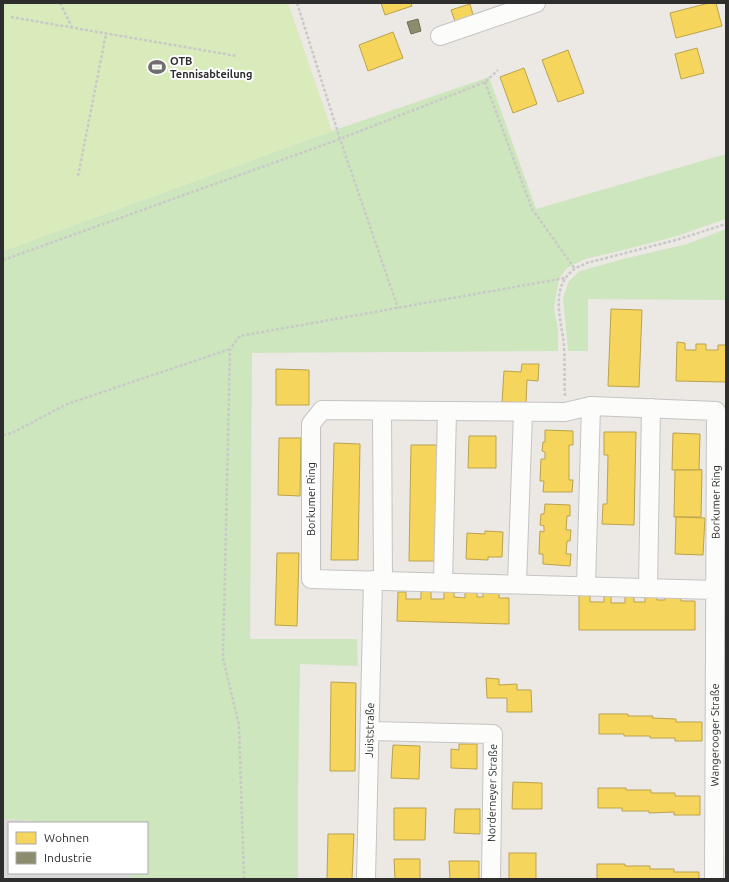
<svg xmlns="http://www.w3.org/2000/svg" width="729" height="882" viewBox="0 0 729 882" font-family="Ubuntu,sans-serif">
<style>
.industrial{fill:#dcd9db}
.green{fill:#cee6be}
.pitch{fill:#d9eabb}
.homes{fill:#f6d55c;stroke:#baa34e}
.industry{fill:#8c8c6e;stroke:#70705b}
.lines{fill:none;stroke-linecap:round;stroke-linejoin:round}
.minor-casing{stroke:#c5c4c5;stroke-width:20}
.path{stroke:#c9c9c8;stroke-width:2.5;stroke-dasharray:3 2;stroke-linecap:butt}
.minor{stroke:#fcfcfb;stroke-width:18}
.labels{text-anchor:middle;stroke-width:4;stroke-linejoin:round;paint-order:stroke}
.poi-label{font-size:11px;font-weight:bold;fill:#2e2e2e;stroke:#fff;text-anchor:start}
.street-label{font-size:11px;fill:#2e2e2e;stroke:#fff}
</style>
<rect width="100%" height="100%" fill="#ece8e4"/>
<path class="industrial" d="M3,819L62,823H9V873H130V879H3Z"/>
<g class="green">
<path d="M489,77L536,209L726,154V219L677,236L628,249L585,259L567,268L559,279L554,308L558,329V351L252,353L250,639H357L358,666L300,664L298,787V879H130V873H147V823H62L3,819V251L332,131Z"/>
<path d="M726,229V300L588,299V351H568L563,298L569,281L580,271L623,259L687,244Z"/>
<rect x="724" y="644" width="2" height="35"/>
</g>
<path class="pitch" d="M3,3H288L332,131L3,251Z"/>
<g class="homes">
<path d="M381,3H411L412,6L385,15Z"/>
<path d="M709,3H716L722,26L676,38L670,13Z"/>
<path d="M470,4L475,22L457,27L451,10Z"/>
<path d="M393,32L403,58L368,71L359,45Z"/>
<path d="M697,48L704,73L681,79L675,54Z"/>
<path d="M568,50L584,93L558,102L542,60Z"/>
<path d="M524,68L537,104L513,113L500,77Z"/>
<path d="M611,309L642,310L639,387L608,386Z"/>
<path d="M677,342L685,343V350H696V344H706V350H718V345H726V382L676,381Z"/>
<path d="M522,364H539L538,381L527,380L526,403L502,402L504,371L521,372Z"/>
<path d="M276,369L309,370V405H276Z"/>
<path d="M545,430L573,431V445H569V480H573L572,492H543L544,481H540L541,459H545V452L542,451L543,442H545Z"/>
<path d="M604,432H636L634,525L602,524L603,504H607L608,455H604Z"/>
<path d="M673,433L700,434L699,469L702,470H672Z"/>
<path d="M469,436H496V468H468Z"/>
<path d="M279,438H301L300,496L278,495Z"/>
<path d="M334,443L360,444L358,560H331Z"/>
<path d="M411,445H438L435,561H409Z"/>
<path d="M675,470H702L701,517H674Z"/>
<path d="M545,504L570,505V516H567L566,530H571L570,541H567L566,554H571L570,566L543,564V554H539L540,531L544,532V526L540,525L541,514H544Z"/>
<path d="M676,517L705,518L703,555L675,554Z"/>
<path d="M485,531L503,532L502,557H488V560L466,559L467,533L485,534Z"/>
<path d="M277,553H299L297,626L275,625Z"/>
<path d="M483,589H499V598H509V624L397,621L398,592H406V599H421V591H431V599H444V591H454V597L465,598V590H477V597H483Z"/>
<path d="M579,592H590V602H604V595H611V603H625V595H634V602H645V594H657V600H665V593H681V601H695V630H579Z"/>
<path d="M486,678L499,679V685L517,684V690H531L532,712H507V698H487Z"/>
<path d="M331,682L356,683L355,771H330Z"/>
<path d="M599,714H628V716H653L652,718L676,719V722H702V741H675V738H650V736H624V734H599Z"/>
<path d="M459,744H477V769L451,768V749L459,750Z"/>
<path d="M393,745L420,746L419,779L391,778Z"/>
<path d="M513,782L542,783V809H512Z"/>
<path d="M598,788H626V790H651V793H675V796H700V815H674V812L649,813V811H622V808H598Z"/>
<path d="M394,808H426L425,840H394Z"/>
<path d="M455,809H480V834L454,833Z"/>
<path d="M328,834H354L352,879H327Z"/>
<rect x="509" y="853" width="27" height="26"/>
<path d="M394,859H420V879H395Z"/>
<path d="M449,861H479V879H450Z"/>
<path d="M597,864H625V866H650V869H674V872H699V879H597Z"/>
</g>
<path class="industry" d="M418,19L421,31L411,34L407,22Z"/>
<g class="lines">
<g class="minor-casing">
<g id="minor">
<path d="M440,36L536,3"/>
<path d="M382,411L383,581"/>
<path d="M443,582L447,412"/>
<path d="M517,584L523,412"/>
<path d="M586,586L591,406"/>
<path d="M648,588L651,408"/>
<path d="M370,731L493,734L491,879"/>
<path id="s1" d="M366,879L373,580"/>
<path id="s2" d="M714,879L716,411L591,406L565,412L322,410L311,424V579L715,590"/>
</g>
</g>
<g class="path">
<path d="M60,3L72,27"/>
<path d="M297,3L340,139L398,308"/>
<path d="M11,17L237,56"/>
<path d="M485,82L532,209L575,269"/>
<path d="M78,176L106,34"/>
<path d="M3,260L340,139L485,82L498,70"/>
<path d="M565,396C564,379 565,363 564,346C562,320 549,290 573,270C577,267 583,265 587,263L676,240L726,224"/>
<path d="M3,435L12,433L67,404L230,349"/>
<path d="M244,879L239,725L223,658L230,349L240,336L565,278"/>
</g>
<use href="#minor" class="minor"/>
</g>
<defs>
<g id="stadium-bare" transform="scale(1.38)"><path d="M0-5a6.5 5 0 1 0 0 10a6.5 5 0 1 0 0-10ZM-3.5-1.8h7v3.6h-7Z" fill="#706f6e" stroke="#fff" stroke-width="2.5" paint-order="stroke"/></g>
</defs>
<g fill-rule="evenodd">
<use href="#stadium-bare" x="157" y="67"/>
</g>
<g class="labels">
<g class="poi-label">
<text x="170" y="65">OTB<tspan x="170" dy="13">Tennisabteilung</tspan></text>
</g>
<g class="street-label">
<text transform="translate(311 499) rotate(-90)" y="4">Borkumer Ring</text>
<text dy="4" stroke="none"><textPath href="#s2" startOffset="377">Borkumer Ring</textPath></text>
<text dy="4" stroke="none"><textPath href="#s1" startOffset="149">Juiststraße</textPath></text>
<text dy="4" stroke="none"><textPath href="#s2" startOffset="144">Wangerooger Straße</textPath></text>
<text transform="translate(492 793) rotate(-89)" y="4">Norderneyer Straße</text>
</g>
</g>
<rect width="729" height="882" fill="none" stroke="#2e2e2e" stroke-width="8"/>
<rect x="8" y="822" width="140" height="52" fill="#ffffff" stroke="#ababab"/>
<rect x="16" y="832" width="20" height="12" fill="#f6d55c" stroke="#ababab"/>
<text x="44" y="842" font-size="12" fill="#2e2e2e">Wohnen</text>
<rect x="16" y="852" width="20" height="12" fill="#8c8c6e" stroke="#ababab"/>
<text x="44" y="862" font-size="12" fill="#2e2e2e">Industrie</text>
</svg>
